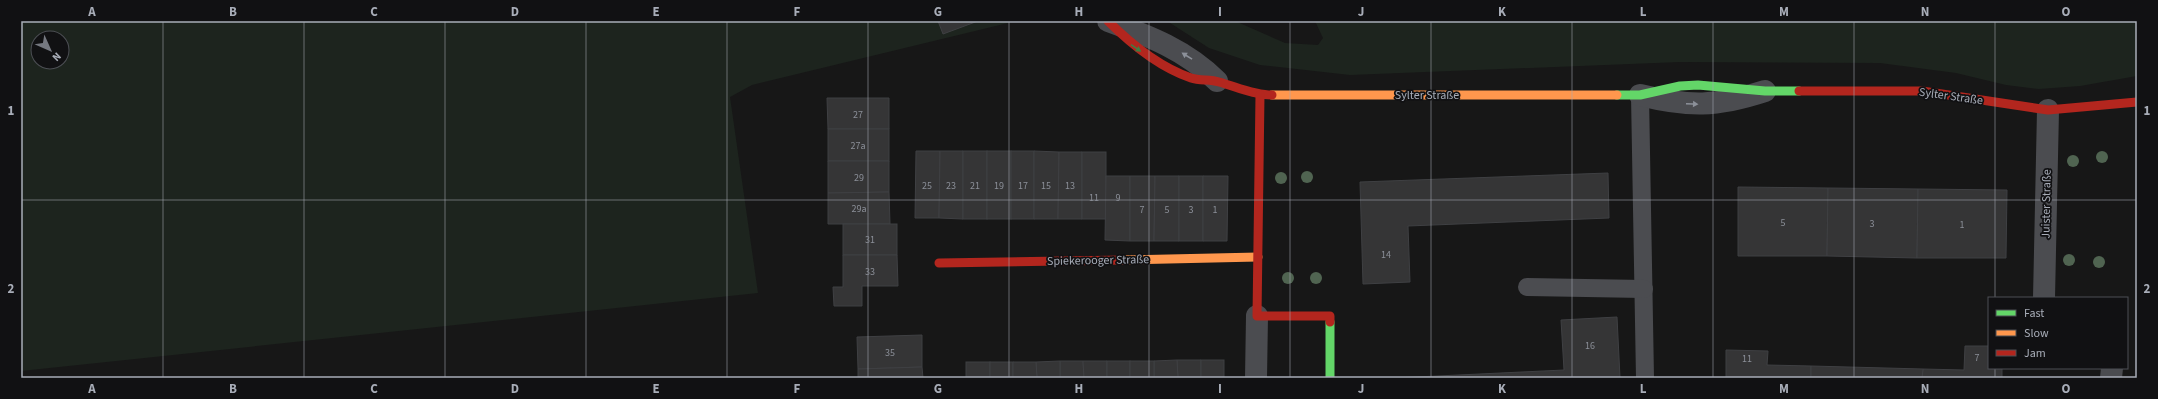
<svg xmlns="http://www.w3.org/2000/svg" width="2158" height="399" viewBox="0 0 2158 399" font-family="'Source Sans 3',sans-serif">
<style>
.green{fill:#1d241e;fill-rule:evenodd}
.building{fill:#353536;stroke:#3f4043}
.lines{fill:none;stroke-linecap:round;stroke-linejoin:round}
.lane{stroke:#4b4c50;stroke-width:18}
.street{stroke:#4b4c50;stroke-width:22}
.fast{stroke:#63d668;stroke-width:9}
.slow{stroke:#ff974d;stroke-width:9}
.jam{stroke:#b3261e;stroke-width:9}
.tree{fill:#506451}
.oneway{fill:#3e7d42}
.oneway2{fill:#8c9099}
.grid{fill:none;stroke:#a8adb8;stroke-width:1;stroke-opacity:0.55}
.labels{text-anchor:middle;stroke-width:3.5;stroke-linejoin:round;paint-order:stroke}
.number-label{font-size:10px;fill:#8b8f98}
.street-label{font-size:12px;fill:#a8adb8;stroke:#111113}
.neatline{fill:none;stroke:#a8adb8;stroke-width:1.5}
.grid-label{font-size:13px;text-anchor:middle;font-weight:bold;fill:#a8adb8}
</style>
<rect width="100%" height="100%" fill="#171717"/>
<g class="green">
<path d="M21,21H1007L1008,23L752,85L730,97L758,293L21,371ZM38,38H62V62H38Z"/>
<path d="M1167,21H1235L1285,43L1318,45L1323,38L1315,21H2137V76L2080,86L2039,89L2006,85L1956,73L1880,63L1680,62L1350,75L1260,65L1209,48Z"/>
</g>
<g class="building">
<path d="M938,21H978L943,34Z"/>
<path d="M827,98H889V129H828Z"/>
<rect x="828" y="129" width="61" height="32"/>
<path d="M916,151H940L939,218H915Z"/>
<path d="M940,151H963V219L939,218Z"/>
<rect x="963" y="151" width="24" height="68"/>
<rect x="987" y="151" width="24" height="68"/>
<rect x="1011" y="151" width="23" height="68"/>
<path d="M1034,151L1059,152L1058,219H1034Z"/>
<path d="M1059,152H1082V219H1058Z"/>
<rect x="1082" y="152" width="24" height="67"/>
<path d="M828,161H889V192L828,193Z"/>
<path d="M1608,173L1609,218L1408,226L1410,282L1363,284L1360,182Z"/>
<path d="M1106,176H1130V241L1105,240Z"/>
<path d="M1130,176H1155L1154,241H1130Z"/>
<path d="M1155,176H1179V241H1154Z"/>
<rect x="1179" y="176" width="24" height="65"/>
<path d="M1203,176H1228L1227,241H1203Z"/>
<path d="M1738,187L1828,188L1827,256H1738Z"/>
<path d="M1828,188L1918,189L1917,258L1827,256Z"/>
<path d="M1918,189L2007,190L2006,258H1917Z"/>
<path d="M889,192L890,224H828V193Z"/>
<rect x="843" y="224" width="54" height="31"/>
<path d="M843,255H897L898,286H862V306H834L833,287H843Z"/>
<path d="M1617,317L1620,378H1395L1564,370L1561,320Z"/>
<path d="M922,335V367L858,369L857,337Z"/>
<path d="M1965,346H1989V368H2002V378H1922L1923,369L1964,370Z"/>
<path d="M1726,350L1768,351L1767,365L1811,366V378H1726Z"/>
<path d="M1177,360H1201V378H1178Z"/>
<path d="M1177,360L1178,378H1154V361Z"/>
<rect x="1201" y="360" width="23" height="18"/>
<path d="M1060,361H1083L1084,378H1060Z"/>
<path d="M1060,361V378H1037L1036,362Z"/>
<path d="M1083,361H1107V378H1084Z"/>
<rect x="1107" y="361" width="23" height="17"/>
<rect x="1130" y="361" width="24" height="17"/>
<rect x="966" y="362" width="24" height="16"/>
<rect x="990" y="362" width="23" height="16"/>
<path d="M1013,362H1036L1037,378H1013Z"/>
<path d="M1811,366L1923,369L1922,378H1811Z"/>
<path d="M922,367L923,378H858V369Z"/>
</g>
<g class="lines">
<g class="lane">
<path d="M1640,95L1645,378"/>
<path d="M1527,287L1644,289"/>
</g>
<g class="street">
<path d="M1108,21C1149,36 1186,50 1217,81"/>
<path d="M1640,95C1689,107 1716,107 1765,91"/>
<path d="M2044,298L2048,110"/>
<path d="M1256,378L1257,316"/>
<path d="M2111,378L2112,368"/>
</g>
<g class="fast">
<path d="M1617,95H1640L1680,86L1698,85L1765,91H1799"/>
<path d="M1330,322V378"/>
</g>
<g class="slow">
<path d="M1272,95H1617"/>
<path d="M1124,260L1258,257"/>
</g>
<g class="jam">
<path d="M1108,21C1132,45 1159,67 1191,78C1200,81 1210,79 1219,82C1237,87 1254,95 1272,95"/>
<path d="M1799,91H1922L2048,110L2137,102"/>
<path d="M1260,95L1257,316H1330V322"/>
<path d="M939,263L1124,260"/>
</g>
</g>
<g class="tree">
<circle cx="2102" cy="157" r="6"/>
<circle cx="2073" cy="161" r="6"/>
<circle cx="1307" cy="177" r="6"/>
<circle cx="1281" cy="178" r="6"/>
<circle cx="2069" cy="260" r="6"/>
<circle cx="2099" cy="262" r="6"/>
<circle cx="1288" cy="278" r="6"/>
<circle cx="1316" cy="278" r="6"/>
</g>
<defs><path id="oneway-solid" d="M-6-.8H1V-3.2L6.5 0L1 3.2V.8H-6Z"/></defs>
<use class="oneway" href="#oneway-solid" transform="translate(1136 48) rotate(34)"/>
<g class="oneway2">
<use href="#oneway-solid" transform="translate(1187 56) rotate(-148)"/>
<use href="#oneway-solid" transform="translate(1692 104) rotate(3)"/>
</g>
<path class="grid" d="M163,21V378M304,21V378M445,21V378M586,21V378M727,21V378M868,21V378M1009,21V378M1149,21V378M1290,21V378M1431,21V378M1572,21V378M1713,21V378M1854,21V378M1995,21V298M21,200H2137M1995,368V378"/>
<g class="labels">
<g class="number-label">
<text x="858" y="118">27</text>
<text x="858" y="149">27a</text>
<text x="859" y="181">29</text>
<text x="927" y="189">25</text>
<text x="951" y="189">23</text>
<text x="975" y="189">21</text>
<text x="999" y="189">19</text>
<text x="1023" y="189">17</text>
<text x="1046" y="189">15</text>
<text x="1070" y="189">13</text>
<text x="1094" y="201">11</text>
<text x="1118" y="201">9</text>
<text x="859" y="212">29a</text>
<text x="1142" y="213">7</text>
<text x="1167" y="213">5</text>
<text x="1191" y="213">3</text>
<text x="1215" y="213">1</text>
<text x="1783" y="226">5</text>
<text x="1872" y="227">3</text>
<text x="1962" y="228">1</text>
<text x="870" y="243">31</text>
<text x="1386" y="258">14</text>
<text x="870" y="275">33</text>
<text x="1590" y="349">16</text>
<text x="890" y="356">35</text>
<text x="1977" y="361">7</text>
<text x="1747" y="362">11</text>
</g>
<g class="street-label">
<text x="1427" y="99">Sylter Straße</text>
<text transform="translate(1951 96) rotate(8)" y="4">Sylter Straße</text>
<text transform="translate(2046 204) rotate(-89)" y="4">Juister Straße</text>
<text transform="translate(1098 260) rotate(-1)" y="4">Spiekerooger Straße</text>
</g>
</g>
<rect width="2158" height="399" fill="none" stroke="#111113" stroke-width="44"/>
<rect x="1988" y="297" width="140" height="72" fill="#111113" stroke="#4d4f55"/>
<rect x="1996" y="310" width="20" height="6" fill="#63d668" stroke="#4d4f55"/>
<text x="2024" y="317" font-size="12" fill="#a8adb8">Fast</text>
<rect x="1996" y="330" width="20" height="6" fill="#ff974d" stroke="#4d4f55"/>
<text x="2024" y="337" font-size="12" fill="#a8adb8">Slow</text>
<rect x="1996" y="350" width="20" height="6" fill="#b3261e" stroke="#4d4f55"/>
<text x="2024" y="357" font-size="12" fill="#a8adb8">Jam</text>
<g transform="translate(50 50) rotate(135)"><circle r="19" fill="#111113" stroke="#4d4f55"/>
<path d="M0-3L7 15L0 10L-7 15Z" fill="#757880"/>
<text y="-6" font-size="11" font-weight="bold" text-anchor="middle" fill="#a8adb8">N</text>
</g>
<rect x="22" y="22" width="2114" height="355" class="neatline"/>
<g class="grid-label">
<text x="92" y="16">A</text>
<text x="233" y="16">B</text>
<text x="374" y="16">C</text>
<text x="515" y="16">D</text>
<text x="656" y="16">E</text>
<text x="797" y="16">F</text>
<text x="938" y="16">G</text>
<text x="1079" y="16">H</text>
<text x="1220" y="16">I</text>
<text x="1361" y="16">J</text>
<text x="1502" y="16">K</text>
<text x="1643" y="16">L</text>
<text x="1784" y="16">M</text>
<text x="1925" y="16">N</text>
<text x="2066" y="16">O</text>
<text x="11" y="115">1</text>
<text x="2147" y="115">1</text>
<text x="11" y="293">2</text>
<text x="2147" y="293">2</text>
<text x="92" y="393">A</text>
<text x="233" y="393">B</text>
<text x="374" y="393">C</text>
<text x="515" y="393">D</text>
<text x="656" y="393">E</text>
<text x="797" y="393">F</text>
<text x="938" y="393">G</text>
<text x="1079" y="393">H</text>
<text x="1220" y="393">I</text>
<text x="1361" y="393">J</text>
<text x="1502" y="393">K</text>
<text x="1643" y="393">L</text>
<text x="1784" y="393">M</text>
<text x="1925" y="393">N</text>
<text x="2066" y="393">O</text>
</g>
</svg>
